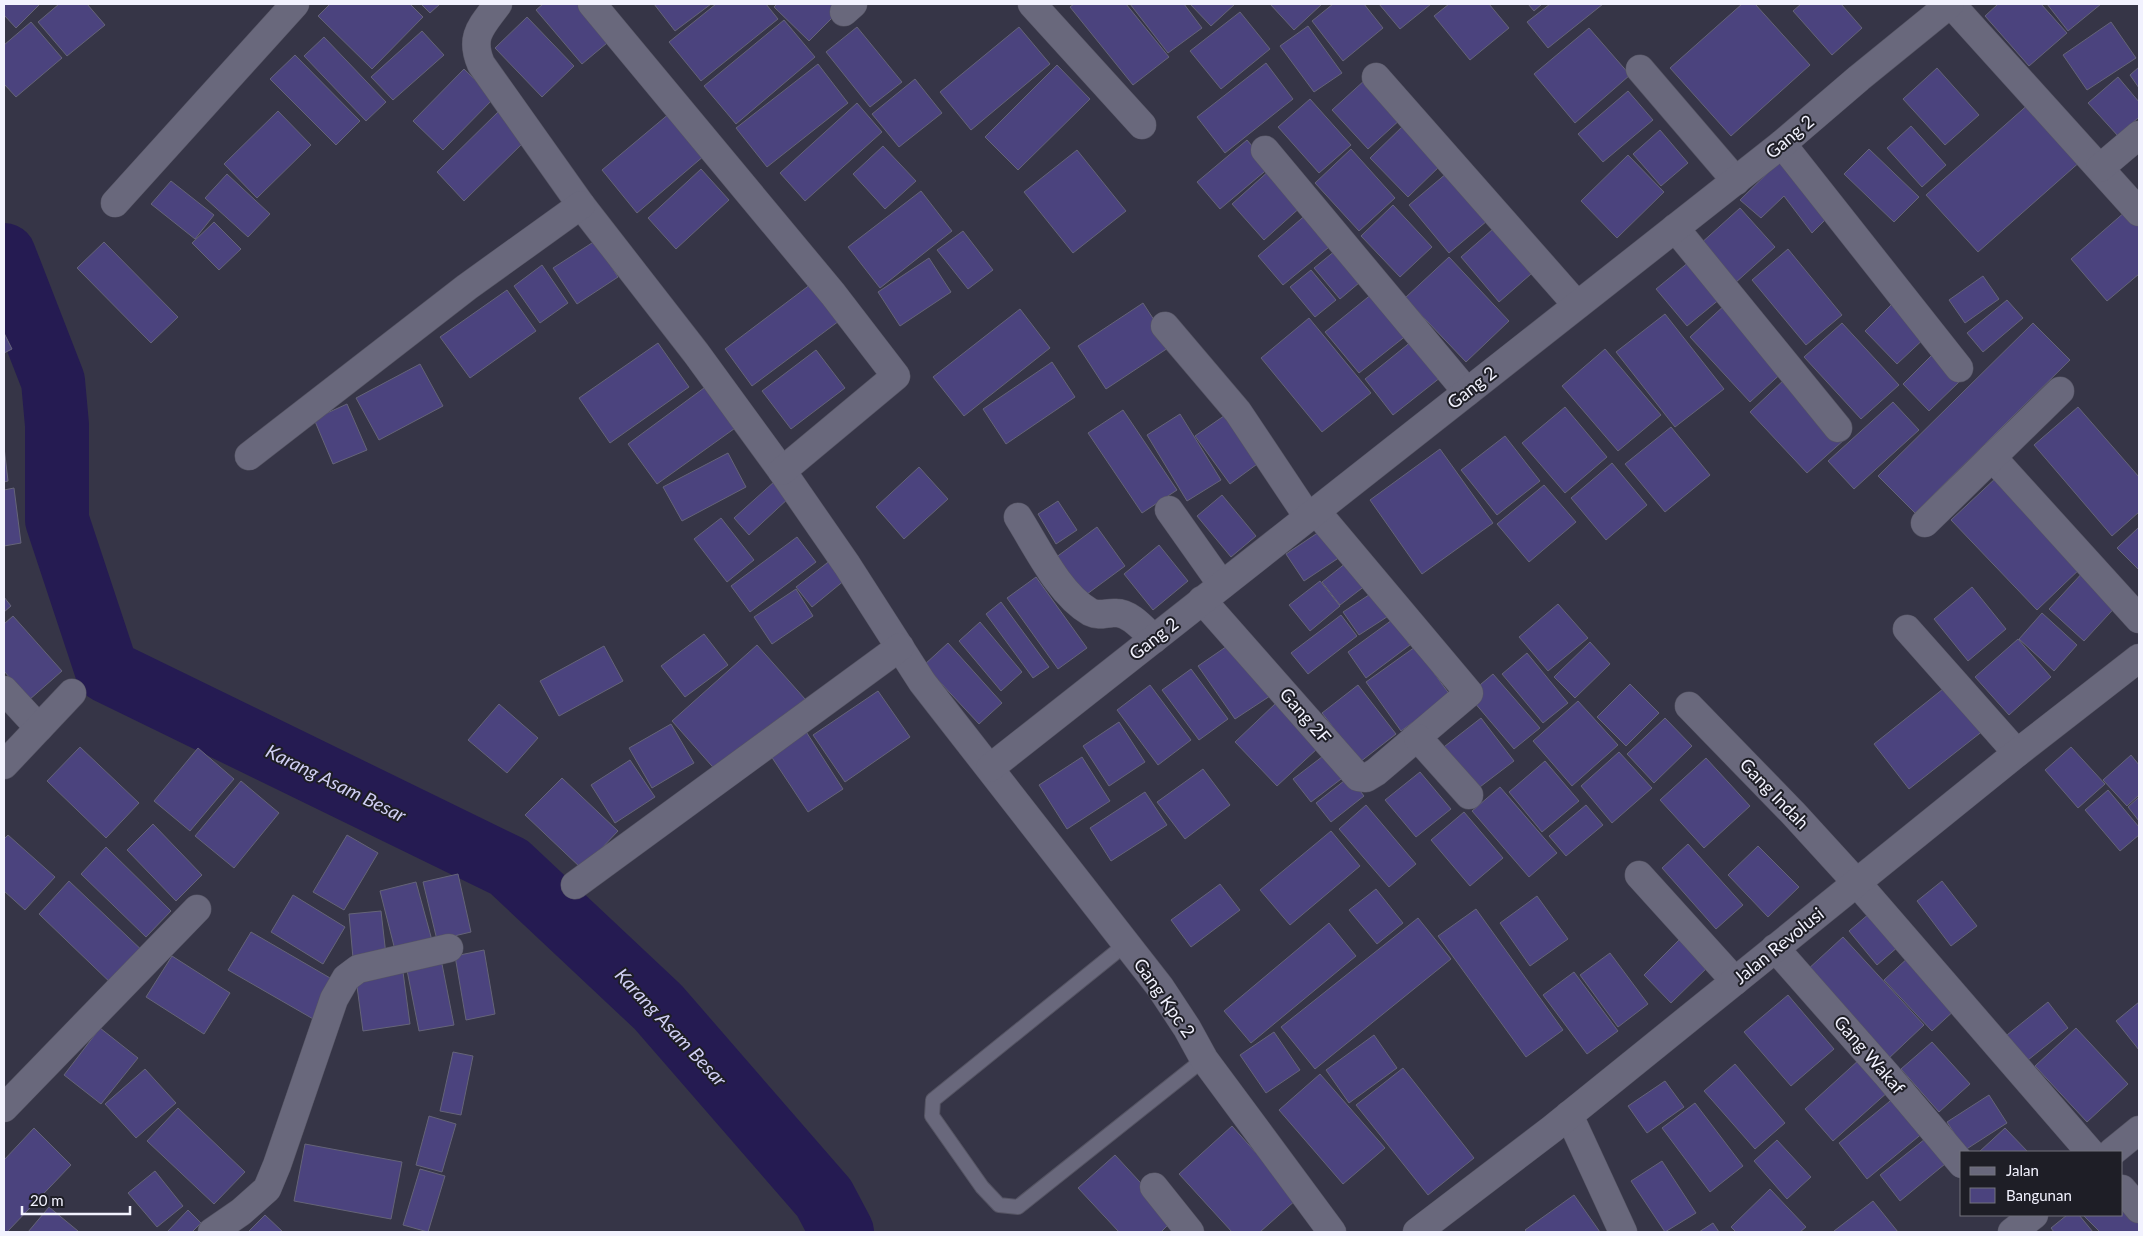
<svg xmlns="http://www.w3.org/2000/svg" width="2143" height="1236" viewBox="0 0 2143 1236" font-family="Lato,sans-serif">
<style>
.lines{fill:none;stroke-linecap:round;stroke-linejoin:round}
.river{stroke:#251b52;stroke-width:64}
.building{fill:#4b437e;stroke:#656478}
.service-casing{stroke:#555463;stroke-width:16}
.minor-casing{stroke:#555463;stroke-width:29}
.service{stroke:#69687c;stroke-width:14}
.minor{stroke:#69687c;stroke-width:28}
.labels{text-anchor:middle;stroke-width:4;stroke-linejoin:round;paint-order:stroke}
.street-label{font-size:18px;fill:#f2f2fe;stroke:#1e1e26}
.water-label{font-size:19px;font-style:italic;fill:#d1d0f4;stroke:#1e1e26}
</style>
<rect width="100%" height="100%" fill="#363547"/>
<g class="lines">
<path class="river" d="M4,255L53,381L57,425V520L107,671L509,867L658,1007L824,1198L842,1232"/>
</g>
<g class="building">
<path d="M4,4H40L16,28L4,15Z"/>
<path d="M59,4H87L105,25L67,56L38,22Z"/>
<path d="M330,4H410L423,17L372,69L318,16Z"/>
<path d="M421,4H440L430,13Z"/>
<path d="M543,4H584L613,38L582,64L536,10Z"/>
<path d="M654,4H711L675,31Z"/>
<path d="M716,4H766L778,19L701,81L669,42Z"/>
<path d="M777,4H846L809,41L774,7Z"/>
<path d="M1074,4H1126L1169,57L1133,85L1070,7Z"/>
<path d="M1130,4H1184L1202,28L1168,53Z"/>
<path d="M1190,4H1235L1211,26Z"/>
<path d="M1270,4H1322L1294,30Z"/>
<path d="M1333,4H1364L1383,28L1343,61L1312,21Z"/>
<path d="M1379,4H1431L1400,29Z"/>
<path d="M1449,4H1489L1509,28L1470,60L1434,16Z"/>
<path d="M1528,4H1542L1534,11Z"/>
<path d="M1550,4H1603L1548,48L1527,22Z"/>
<path d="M1742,4H1755L1810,65L1731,136L1670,68Z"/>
<path d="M1801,4H1841L1862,28L1832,55L1793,11Z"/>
<path d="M1998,4H2041L2067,33L2029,66L1985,16Z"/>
<path d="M2047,4H2101L2068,31Z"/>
<path d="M1240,12L1270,49L1221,89L1190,51Z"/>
<path d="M527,17L574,66L542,97L495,48Z"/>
<path d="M784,20L815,57L736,124L704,86Z"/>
<path d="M31,22L62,58L16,97L4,84V45Z"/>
<path d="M2111,22L2136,58L2087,90L2063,55Z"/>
<path d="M1308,26L1342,73L1314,92L1280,46Z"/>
<path d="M857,27L902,82L870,107L826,52Z"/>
<path d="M1019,27L1050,64L971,130L940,92Z"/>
<path d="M1589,28L1630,75L1575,123L1534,74Z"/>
<path d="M422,31L444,55L393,100L371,77Z"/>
<path d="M324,37L386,102L366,121L304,56Z"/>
<path d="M295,55L360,121L336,145L270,79Z"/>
<path d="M1266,63L1293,99L1225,153L1197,117Z"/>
<path d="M818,64L848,103L767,167L736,128Z"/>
<path d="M1057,65L1090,99L1018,170L985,137Z"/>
<path d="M2139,67V88L2130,75Z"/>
<path d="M1937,68L1979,115L1945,145L1903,99Z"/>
<path d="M464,69L494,98L443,150L413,121Z"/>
<path d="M2118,77L2139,102V117L2118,136L2088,103Z"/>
<path d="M915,79L942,113L899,147L872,114Z"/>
<path d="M1366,79L1402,118L1368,149L1332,110Z"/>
<path d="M1628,91L1653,120L1603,162L1578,134Z"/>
<path d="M1310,99L1351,145L1319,173L1278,127Z"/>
<path d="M2031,102L2082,160L1978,252L1926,195Z"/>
<path d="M857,103L882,132L805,201L780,173Z"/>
<path d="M500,110L528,138L464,201L437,172Z"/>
<path d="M278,111L311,145L257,198L224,164Z"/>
<path d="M670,113L705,155L637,213L602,170Z"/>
<path d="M1405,124L1443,163L1408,197L1370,158Z"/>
<path d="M1911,126L1946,165L1922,187L1887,148Z"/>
<path d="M1660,130L1688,163L1661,186L1633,154Z"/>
<path d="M1247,140L1270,167L1220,209L1197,182Z"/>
<path d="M883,146L916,181L885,209L853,174Z"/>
<path d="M1351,149L1395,198L1359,231L1315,183Z"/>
<path d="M1869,149L1919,197L1894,222L1844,174Z"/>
<path d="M1077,150L1126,211L1073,253L1024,192Z"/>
<path d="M1628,155L1664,192L1617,238L1581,201Z"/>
<path d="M1782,159L1831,214L1812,233L1784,196L1761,218L1740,200Z"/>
<path d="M701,169L729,200L676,249L648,218Z"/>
<path d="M1271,169L1303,205L1264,240L1232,204Z"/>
<path d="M1447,173L1487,221L1449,253L1409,205Z"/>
<path d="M227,174L270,214L248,237L205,198Z"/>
<path d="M171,181L214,215L195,239L151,204Z"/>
<path d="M921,191L952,231L880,288L848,247Z"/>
<path d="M1393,205L1432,247L1400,277L1361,236Z"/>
<path d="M1740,208L1775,247L1734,284L1699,245Z"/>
<path d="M2126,211L2139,227V274L2107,301L2071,259Z"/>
<path d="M1308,213L1334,243L1283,285L1258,256Z"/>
<path d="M214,222L241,249L219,270L192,243Z"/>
<path d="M1493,229L1531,274L1499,302L1461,257Z"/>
<path d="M963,231L993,270L968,289L937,250Z"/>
<path d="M595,241L618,277L577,304L553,268Z"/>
<path d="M104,242L178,317L151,343L77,268Z"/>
<path d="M1341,246L1366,277L1340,299L1314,268Z"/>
<path d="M1788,249L1842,315L1806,345L1752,280Z"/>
<path d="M1449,257L1509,321L1466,362L1405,298Z"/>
<path d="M1695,257L1726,294L1687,326L1656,289Z"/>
<path d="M929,258L951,292L900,326L878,292Z"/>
<path d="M542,265L568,303L540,323L514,286Z"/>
<path d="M1311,270L1336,300L1315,317L1290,287Z"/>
<path d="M1983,276L1999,299L1965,323L1949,300Z"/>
<path d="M815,281L843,318L752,386L725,349Z"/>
<path d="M1378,289L1412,331L1359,373L1325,332Z"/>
<path d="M507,290L536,331L470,378L440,337Z"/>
<path d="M1897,299L1930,333L1897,364L1865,331Z"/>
<path d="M2007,300L2023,318L1983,352L1967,333Z"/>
<path d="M1143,303L1171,346L1106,389L1078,346Z"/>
<path d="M1726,304L1786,369L1750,402L1690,337Z"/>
<path d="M1020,309L1050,348L964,416L933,377Z"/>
<path d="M1665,314L1724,389L1675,427L1616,352Z"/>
<path d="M1309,318L1371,393L1322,432L1261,358Z"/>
<path d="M1842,323L1899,385L1861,419L1804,357Z"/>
<path d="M2033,323L2070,360L1915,513L1878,476Z"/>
<path d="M4,333L12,349L4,353Z"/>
<path d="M1412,341L1441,377L1393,415L1365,379Z"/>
<path d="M658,343L689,387L610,443L579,398Z"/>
<path d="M1605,349L1661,415L1618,451L1562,386Z"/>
<path d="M816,350L845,388L791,429L762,391Z"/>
<path d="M1933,354L1960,381L1929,411L1903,384Z"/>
<path d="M1052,362L1075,397L1006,444L983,409Z"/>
<path d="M420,364L443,406L379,440L356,398Z"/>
<path d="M1787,377L1845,439L1807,473L1750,412Z"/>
<path d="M708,385L738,426L657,484L628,444Z"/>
<path d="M1893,402L1919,430L1854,489L1828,461Z"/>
<path d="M347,404L367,450L333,464L314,419Z"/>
<path d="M1565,407L1607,457L1565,493L1522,443Z"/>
<path d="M2078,407L2139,477V512L2112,536L2034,445Z"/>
<path d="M1123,410L1177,490L1142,513L1088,433Z"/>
<path d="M1231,411L1264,459L1230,484L1195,436Z"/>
<path d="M1180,414L1221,480L1187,501L1147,435Z"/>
<path d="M1671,427L1710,475L1665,512L1625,464Z"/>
<path d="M1505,436L1540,481L1497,515L1461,470Z"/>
<path d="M4,447L8,481L4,482Z"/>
<path d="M1440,449L1493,523L1422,574L1370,500Z"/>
<path d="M728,453L746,487L682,521L663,487Z"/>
<path d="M1612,463L1647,505L1606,540L1571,498Z"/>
<path d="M919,467L948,499L904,539L876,507Z"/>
<path d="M1998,476L2084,565L2037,610L1951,520Z"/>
<path d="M775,481L790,497L749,535L734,518Z"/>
<path d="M1544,485L1576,522L1529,562L1497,524Z"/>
<path d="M14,488L21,543L4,546V490Z"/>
<path d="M1222,495L1256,536L1231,557L1197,516Z"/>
<path d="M1058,501L1077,530L1056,544L1038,514Z"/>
<path d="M721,518L754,560L727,582L694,539Z"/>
<path d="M1097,527L1125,566L1083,597L1055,558Z"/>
<path d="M2139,527V570L2117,548Z"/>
<path d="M1325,528L1343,555L1304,581L1286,554Z"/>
<path d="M797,537L816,562L750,612L731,586Z"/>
<path d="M1159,545L1188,581L1153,610L1124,574Z"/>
<path d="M836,556L851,575L812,607L796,587Z"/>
<path d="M1351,559L1370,582L1340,605L1322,582Z"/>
<path d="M2085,570L2120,602L2084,641L2049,609Z"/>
<path d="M1036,577L1087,648L1058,669L1007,598Z"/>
<path d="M1320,581L1340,606L1310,631L1289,605Z"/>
<path d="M1972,587L2006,629L1968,661L1934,619Z"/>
<path d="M796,589L813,616L772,644L754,617Z"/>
<path d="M1378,589L1393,613L1359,635L1343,612Z"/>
<path d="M4,597L11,606L4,612Z"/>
<path d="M1001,602L1049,667L1033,678L986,614Z"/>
<path d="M1558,604L1588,638L1548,671L1519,637Z"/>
<path d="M2042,613L2077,645L2054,671L2019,639Z"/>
<path d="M1341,615L1357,636L1308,674L1291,653Z"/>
<path d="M13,616L62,671L29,700L4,671V624Z"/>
<path d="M1392,620L1410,645L1366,678L1348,652Z"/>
<path d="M980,622L1022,672L1001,691L959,641Z"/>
<path d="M704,634L728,665L685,697L661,666Z"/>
<path d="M2018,639L2051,677L2009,715L1975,677Z"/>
<path d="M1233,642L1270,696L1235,719L1198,666Z"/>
<path d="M1590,642L1610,664L1575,698L1554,677Z"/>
<path d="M948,643L1002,703L979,724L924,665Z"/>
<path d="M757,645L805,699L719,774L672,721Z"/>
<path d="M604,646L623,681L559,716L540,681Z"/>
<path d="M1415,647L1450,695L1401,731L1366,682Z"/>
<path d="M1527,653L1568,703L1543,723L1502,674Z"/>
<path d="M1191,669L1228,719L1199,740L1162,690Z"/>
<path d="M1493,674L1540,728L1514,749L1468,695Z"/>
<path d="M1630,684L1659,713L1626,746L1597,717Z"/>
<path d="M1150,685L1191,740L1158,765L1117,710Z"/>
<path d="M1358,685L1396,734L1360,762L1322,713Z"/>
<path d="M1948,685L1984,730L1909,789L1874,744Z"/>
<path d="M878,691L910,737L845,782L813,735Z"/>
<path d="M1578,701L1618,745L1572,786L1533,741Z"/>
<path d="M1276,703L1318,748L1277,786L1235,742Z"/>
<path d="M499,704L538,738L507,773L468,740Z"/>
<path d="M1481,718L1514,761L1472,793L1440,750Z"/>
<path d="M1665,718L1692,746L1654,783L1627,754Z"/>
<path d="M1119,722L1145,762L1109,786L1083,746Z"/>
<path d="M671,724L694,763L652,788L629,748Z"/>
<path d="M805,730L843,789L808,812L769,753Z"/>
<path d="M80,747L139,803L106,838L47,781Z"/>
<path d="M2071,747L2105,784L2078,808L2045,770Z"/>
<path d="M198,748L234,779L190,831L154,801Z"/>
<path d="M1331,750L1349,773L1311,802L1293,779Z"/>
<path d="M1619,752L1652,788L1612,823L1581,786Z"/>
<path d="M2131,755L2139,765V795L2127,806L2103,780Z"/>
<path d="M1082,757L1110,801L1067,829L1039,785Z"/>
<path d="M1706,758L1750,806L1704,848L1660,800Z"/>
<path d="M630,760L655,797L615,823L591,785Z"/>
<path d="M1545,761L1579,801L1542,832L1509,792Z"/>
<path d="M1203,769L1230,805L1185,839L1157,802Z"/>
<path d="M1420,772L1451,809L1416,837L1385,800Z"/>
<path d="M1349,777L1364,796L1331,822L1316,803Z"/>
<path d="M562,778L618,831L582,869L525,815Z"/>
<path d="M241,781L279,813L234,868L195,836Z"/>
<path d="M1500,787L1557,853L1529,877L1472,811Z"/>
<path d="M2108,790L2139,827V835L2120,851L2085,810Z"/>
<path d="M1145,792L1167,825L1111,861L1090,828Z"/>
<path d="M2139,797V821L2128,807Z"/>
<path d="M1366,805L1416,864L1389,887L1339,829Z"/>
<path d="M1586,805L1603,825L1566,856L1549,836Z"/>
<path d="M1464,812L1503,858L1470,886L1431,840Z"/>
<path d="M153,824L202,875L176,901L127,850Z"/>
<path d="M1331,831L1360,866L1290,925L1260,890Z"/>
<path d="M8,835L55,877L25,910L4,891V839Z"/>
<path d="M347,835L378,853L344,910L313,892Z"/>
<path d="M1688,844L1743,905L1716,929L1662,868Z"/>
<path d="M1758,846L1799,887L1768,917L1728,875Z"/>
<path d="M106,847L171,911L146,937L81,874Z"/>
<path d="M458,874L471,932L437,940L423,882Z"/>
<path d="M69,881L148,956L117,989L39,914Z"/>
<path d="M1942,881L1977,926L1951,946L1917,901Z"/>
<path d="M416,882L433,944L396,954L380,891Z"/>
<path d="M1220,884L1240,910L1191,947L1171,920Z"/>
<path d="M1376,889L1403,923L1377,944L1349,910Z"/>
<path d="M293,895L345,927L323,964L271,932Z"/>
<path d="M1537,896L1568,939L1530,966L1500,923Z"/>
<path d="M1476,909L1563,1030L1526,1057L1438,936Z"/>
<path d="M381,911L386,955L353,958L349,914Z"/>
<path d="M1870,913L1899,946L1877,965L1849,931Z"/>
<path d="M1418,918L1451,959L1315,1069L1281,1027Z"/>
<path d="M1329,923L1356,956L1251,1043L1224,1011Z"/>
<path d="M251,932L337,982L315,1020L228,970Z"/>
<path d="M1684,935L1712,963L1671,1003L1644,975Z"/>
<path d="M1843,937L1924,1025L1887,1060L1806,971Z"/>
<path d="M484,950L495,1014L466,1020L455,956Z"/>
<path d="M1610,953L1648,1004L1618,1027L1580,975Z"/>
<path d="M172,956L230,993L204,1034L146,997Z"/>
<path d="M1910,956L1958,1007L1932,1031L1884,980Z"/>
<path d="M441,959L454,1025L419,1031L406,965Z"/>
<path d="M403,972L410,1024L363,1031L356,979Z"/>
<path d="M1574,972L1618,1031L1587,1054L1543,995Z"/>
<path d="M1788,995L1834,1049L1791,1086L1744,1032Z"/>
<path d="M2048,1002L2068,1028L2028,1060L2007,1035Z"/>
<path d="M2139,1002V1050L2116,1021Z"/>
<path d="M100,1028L138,1058L101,1104L64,1075Z"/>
<path d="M2076,1028L2128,1084L2087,1122L2035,1066Z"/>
<path d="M1274,1032L1300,1070L1266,1093L1240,1055Z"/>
<path d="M1374,1035L1397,1068L1349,1103L1326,1070Z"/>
<path d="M1932,1042L1970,1084L1939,1112L1901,1069Z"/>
<path d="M453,1052L473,1056L461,1115L440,1111Z"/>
<path d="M1860,1059L1889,1091L1833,1141L1805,1109Z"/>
<path d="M1735,1064L1785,1123L1755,1149L1704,1091Z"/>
<path d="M1403,1068L1474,1158L1428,1195L1356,1105Z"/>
<path d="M145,1069L176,1103L136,1138L105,1104Z"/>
<path d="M1320,1074L1385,1148L1343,1184L1279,1110Z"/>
<path d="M1665,1081L1684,1107L1647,1133L1628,1106Z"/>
<path d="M1989,1095L2007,1123L1965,1150L1947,1122Z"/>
<path d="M1895,1097L1924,1132L1867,1179L1839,1143Z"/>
<path d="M1695,1103L1743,1166L1710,1192L1662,1128Z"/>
<path d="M178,1108L245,1172L214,1204L147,1141Z"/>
<path d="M429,1116L456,1124L442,1172L416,1165Z"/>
<path d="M1232,1126L1297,1199L1260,1232H1232L1179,1174Z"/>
<path d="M34,1128L71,1165L7,1232H4V1160Z"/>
<path d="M2005,1128L2028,1152H1979Z"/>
<path d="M1925,1139L1945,1164L1900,1201L1880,1175Z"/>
<path d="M1777,1140L1811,1177L1787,1199L1754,1161Z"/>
<path d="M305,1144L402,1162L391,1219L294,1201Z"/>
<path d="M1115,1155L1174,1219L1161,1232H1119L1078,1188Z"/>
<path d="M1662,1161L1696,1213L1665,1232L1631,1181Z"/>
<path d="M420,1169L445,1176L428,1232L403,1225Z"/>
<path d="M155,1171L183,1206L157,1227L128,1193Z"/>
<path d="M1770,1189L1806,1227L1800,1232H1736L1731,1227Z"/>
<path d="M1574,1195L1600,1232H1527L1525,1230Z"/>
<path d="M1873,1201L1898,1232H1835L1834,1231Z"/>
<path d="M2122,1203L2139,1221V1232H2100L2083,1215H2122Z"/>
<path d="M49,1207L78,1231L77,1232H28Z"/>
<path d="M188,1210L201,1223L192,1232H167Z"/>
<path d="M265,1215L283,1232H248Z"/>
<path d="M2067,1215H2079L2093,1232H2054L2051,1228Z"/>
<path d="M1713,1223L1719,1232H1699Z"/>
</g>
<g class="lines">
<g class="service-casing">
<path id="service" d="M1126,944L933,1100L932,1116L982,1187L999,1205L1018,1207L1204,1059"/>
</g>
<g class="minor-casing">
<g id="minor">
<path d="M498,4C482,26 469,36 481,64L581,205L696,353L782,471L847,565L922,682L1160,987L1187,1028L1204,1059L1332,1232"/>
<path d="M592,4L833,294L896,376L782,471"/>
<path d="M1032,4L1142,125"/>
<path d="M1951,4L2139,212"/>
<path d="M844,12L853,4"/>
<path d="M1640,69L1736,181"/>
<path d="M1376,77L1577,305"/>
<path d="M1782,144L1959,368"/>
<path d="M1265,150L1467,392"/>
<path d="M2100,168L2139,135"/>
<path d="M115,203L295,4"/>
<path d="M1675,228L1838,428"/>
<path d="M1165,326L1238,412L1308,517"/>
<path d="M249,456L467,287L581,205"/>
<path d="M1992,457L2139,619"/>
<path d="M1169,510L1222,585"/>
<path d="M1018,517C1037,547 1059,594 1090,612C1100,617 1107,612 1116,613C1131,613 1144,630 1154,639"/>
<path d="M1925,523L2060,391"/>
<path d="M1202,600L1358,777L1366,778L1376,772L1469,693L1316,511"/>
<path d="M1907,629L2017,753"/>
<path d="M4,690L39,728"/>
<path d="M1689,706L1793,813L1857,883L2090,1152"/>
<path d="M1418,738L1469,795"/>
<path d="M4,765L72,693"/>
<path d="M990,768L1782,144L1859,78L1950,4"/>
<path d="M1639,875L1735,981"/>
<path d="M575,885L900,647"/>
<path d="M1775,948L1887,1075L1962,1164"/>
<path d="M4,1108L197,909"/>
<path d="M1569,1115L1623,1232"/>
<path d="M2112,1152L2139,1130"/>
<path d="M1154,1187L1190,1232"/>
<path d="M2122,1189L2139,1209"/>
<path d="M212,1232L241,1212L267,1189L277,1165L334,999L346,978L358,969L449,948"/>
<path d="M1417,1232L1552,1129L2017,753L2139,658"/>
<path d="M2012,1232L2034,1215"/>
</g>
</g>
<use href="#service" class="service"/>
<use href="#minor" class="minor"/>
</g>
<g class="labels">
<g class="street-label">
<text transform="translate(1790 137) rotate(-40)" y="6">Gang 2</text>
<text transform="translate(1472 388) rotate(-38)" y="6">Gang 2</text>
<text transform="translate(1154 639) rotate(-38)" y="6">Gang 2</text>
<text transform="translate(1305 716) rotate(49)" y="6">Gang 2F</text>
<text transform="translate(1774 794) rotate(46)" y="6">Gang Indah</text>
<text transform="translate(1779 946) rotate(-39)" y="6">Jalan Revolusi</text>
<text transform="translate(1164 998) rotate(55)" y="6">Gang Kpc 2</text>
<text transform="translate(1869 1055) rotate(49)" y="6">Gang Wakaf</text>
</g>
<g class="water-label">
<text transform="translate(336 783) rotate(26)" y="7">Karang Asam Besar</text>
<text transform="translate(671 1027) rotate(47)" y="7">Karang Asam Besar</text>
</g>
</g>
<rect width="2143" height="1236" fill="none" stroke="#f2f2fe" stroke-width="10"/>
<rect x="1960" y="1151" width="162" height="65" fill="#1e1e26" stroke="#73737c"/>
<rect x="1970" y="1167" width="25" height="8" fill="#69687c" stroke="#73737c"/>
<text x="2006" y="1176" font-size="15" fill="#f2f2fe">Jalan</text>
<rect x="1970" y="1188" width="25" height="15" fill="#4b437e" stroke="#73737c"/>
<text x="2006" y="1201" font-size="15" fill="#f2f2fe">Bangunan</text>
<path d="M22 1206v8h108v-8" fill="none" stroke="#f2f2fe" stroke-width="2.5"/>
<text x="30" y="1206" font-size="15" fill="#f2f2fe" stroke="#1e1e26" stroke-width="4" paint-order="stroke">20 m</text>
</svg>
